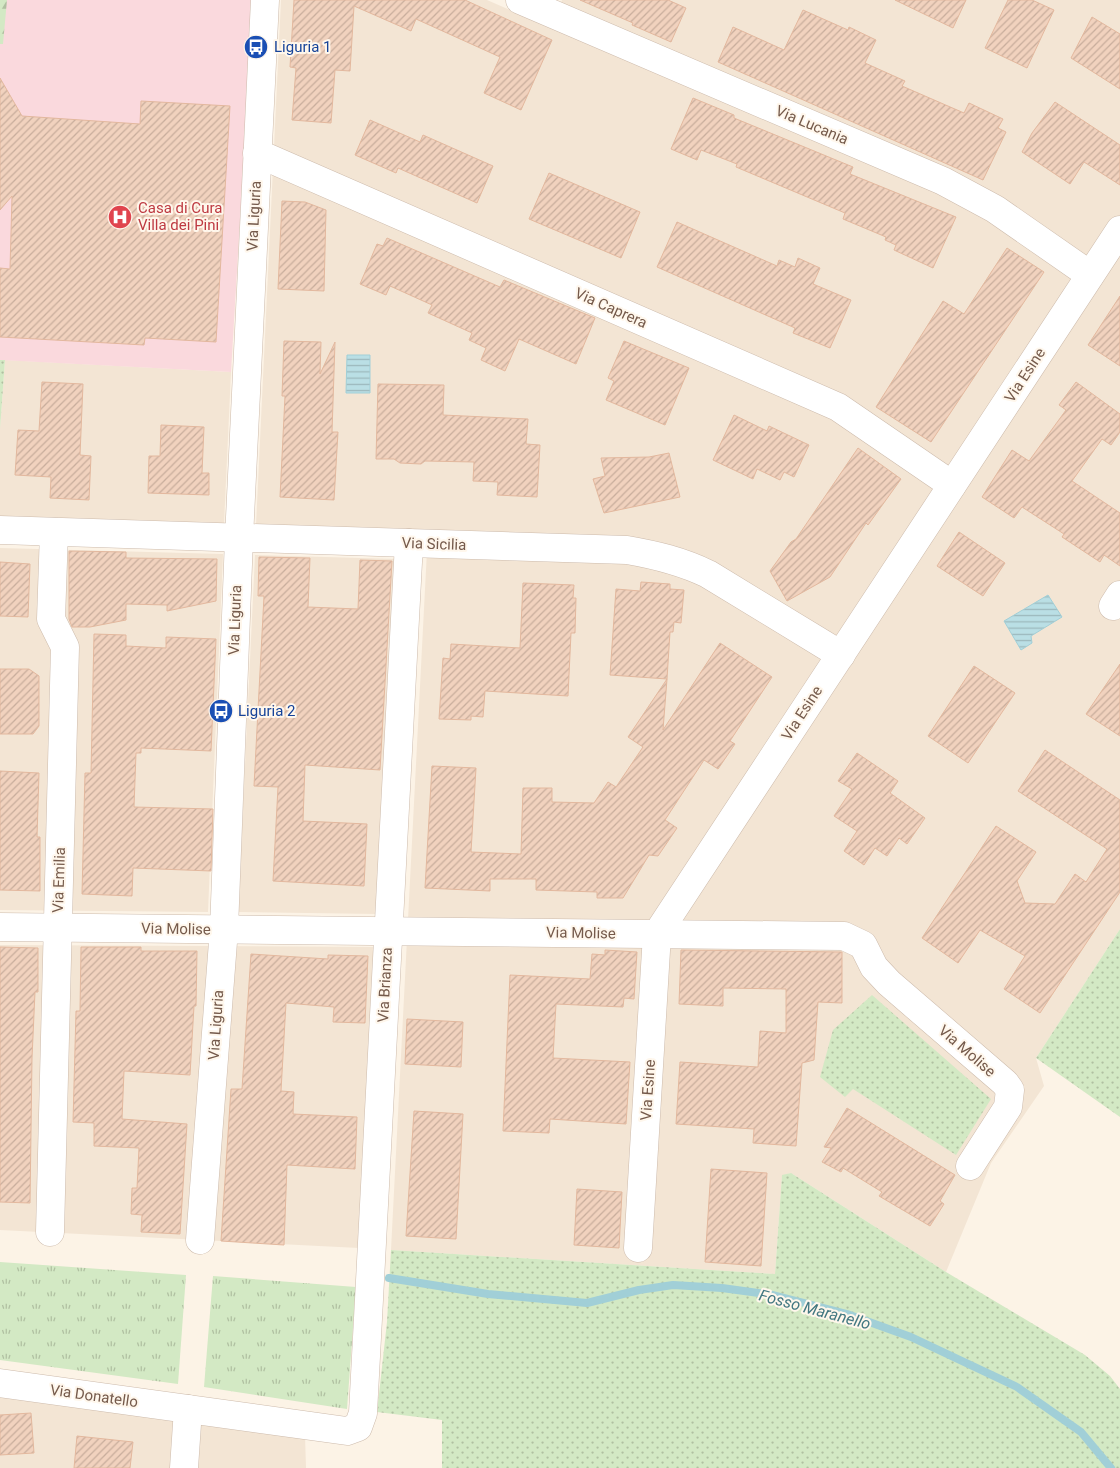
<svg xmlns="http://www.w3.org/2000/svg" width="1120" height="1468" viewBox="0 0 1120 1468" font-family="Roboto,sans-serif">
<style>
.residential{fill:#f3e5d4}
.medical{fill:#fad9dd}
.grass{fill:url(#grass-dots)}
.forest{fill:url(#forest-firs)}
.park{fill:url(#park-tufts)}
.water{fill:url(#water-rules);stroke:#a1cfd7}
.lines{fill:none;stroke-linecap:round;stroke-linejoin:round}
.stream{stroke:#a1cfd7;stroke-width:8}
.building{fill:url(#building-hatch);stroke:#e3b89e}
.street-casing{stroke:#cdbbac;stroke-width:29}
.street{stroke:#fff;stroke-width:28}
.labels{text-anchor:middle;stroke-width:4;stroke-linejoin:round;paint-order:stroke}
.transit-label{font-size:15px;fill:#164399;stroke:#fff7ec;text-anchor:start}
.street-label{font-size:15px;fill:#755a4b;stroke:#fff7ec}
.health-label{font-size:15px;fill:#be3a42;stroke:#fff7ec;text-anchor:start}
.water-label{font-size:16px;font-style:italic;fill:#427781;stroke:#fff7ec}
</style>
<defs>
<pattern id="grass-dots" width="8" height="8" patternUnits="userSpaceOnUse" patternTransform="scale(1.25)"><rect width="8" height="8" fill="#d3e9c4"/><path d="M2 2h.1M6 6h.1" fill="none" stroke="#b0c0a1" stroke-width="1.8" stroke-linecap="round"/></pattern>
<pattern id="forest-firs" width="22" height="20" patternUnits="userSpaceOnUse" patternTransform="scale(1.25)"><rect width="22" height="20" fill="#d3e9c4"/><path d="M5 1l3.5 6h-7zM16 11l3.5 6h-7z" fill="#b0c0a1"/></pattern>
<pattern id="park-tufts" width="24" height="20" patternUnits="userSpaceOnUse" patternTransform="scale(1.25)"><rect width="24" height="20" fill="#d3e9c4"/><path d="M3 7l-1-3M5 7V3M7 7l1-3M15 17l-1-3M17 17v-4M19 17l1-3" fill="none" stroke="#b0c0a1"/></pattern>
<pattern id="water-rules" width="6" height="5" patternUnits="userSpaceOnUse" patternTransform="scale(1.25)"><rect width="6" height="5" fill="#badfe5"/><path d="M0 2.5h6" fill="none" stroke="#9cb8bc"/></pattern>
<pattern id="building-hatch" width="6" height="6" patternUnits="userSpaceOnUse" patternTransform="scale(1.25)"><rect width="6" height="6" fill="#f1d2be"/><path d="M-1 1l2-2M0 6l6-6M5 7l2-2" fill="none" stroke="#c8ad9c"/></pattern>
</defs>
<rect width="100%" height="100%" fill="#fcf3e6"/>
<g class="residential">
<path d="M281,0H487L549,27L562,0H1120V929L1036,1058L1044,1086L991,1163L946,1272L791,1173L782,1176L775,1274L391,1250L428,531L256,525Z"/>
<path d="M5,360L231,372L224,524L0,517V429Z"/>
<path d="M0,548L223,554L208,912L0,910Z"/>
<path d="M255,555L396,559L377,914L238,912Z"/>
<path d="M0,945L375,947L359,1248L0,1230Z"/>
<path d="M0,1394L305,1436L306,1468H0Z"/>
</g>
<path class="medical" d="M0,0H253L231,372L0,360Z"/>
<g class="grass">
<path d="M0,360H5L0,429Z"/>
<path d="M1120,929V1117L1036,1058Z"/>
<path d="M872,995L991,1099L956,1155L853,1089L845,1097L820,1077L833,1030Z"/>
<path d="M791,1173L946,1272L1085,1355L1110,1376L1120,1389V1468H442V1420L377,1412L387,1322L391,1250L775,1274L782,1175Z"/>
</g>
<path class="forest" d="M0,0H7L3,44H0Z"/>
<g class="park">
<path d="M0,1262L186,1275L178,1384L0,1360Z"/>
<path d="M213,1276L356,1287L347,1409L204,1387Z"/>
</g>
<g class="water">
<path d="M347,355H370V393H346Z"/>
<path d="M1048,595L1062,617L1031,636L1032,643L1021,650L1004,621Z"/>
</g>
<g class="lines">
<path class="stream" d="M389,1278L488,1294L587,1303L639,1290L673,1285L722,1288L773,1295L847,1314L911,1337L1017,1387L1081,1432L1111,1468"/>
</g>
<g class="building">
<path d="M294,0H465L552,40L521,110L484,93L500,57L416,19L411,31L354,6L350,71L335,70L331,123L292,120L296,68L290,67Z"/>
<path d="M580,0H668L686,8L671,42L632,25L633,23Z"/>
<path d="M895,0H966L953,28Z"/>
<path d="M1008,0H1032L1054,10L1027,68L985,48Z"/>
<path d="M803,10L848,30L849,27L876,40L865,63L905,81L902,86L964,113L969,103L1003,119L998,128L1006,132L983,180L718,62L733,27L784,50Z"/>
<path d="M1092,17L1120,34V89L1071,58Z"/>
<path d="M0,78L22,116L140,124L141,101L230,106L216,342L145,338L144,345L0,337V268L10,269L12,196L0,210Z"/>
<path d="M693,98L734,115V118L853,167L850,174L956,217L933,268L894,250L896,245L885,240L886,237L843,219L845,213L736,167L737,164L701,150L697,160L671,149Z"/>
<path d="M1055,102L1120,145V185L1084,162L1070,184L1022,152L1032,133Z"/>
<path d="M370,120L420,142L423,135L493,166L477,203L398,168L396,173L355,155Z"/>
<path d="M549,173L640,212L621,258L529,219Z"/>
<path d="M282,201L305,202L326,210L324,291L278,289Z"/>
<path d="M677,222L777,266L779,260L795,267L798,258L820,268L813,284L851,300L830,348L793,333L795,328L657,267Z"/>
<path d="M387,238L500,287L504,280L595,318L576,364L519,339L505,371L481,360L486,348L469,340L472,333L428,313L432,305L390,286L386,295L360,284L377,244L383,246Z"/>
<path d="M1007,248L1044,272L931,442L876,407L943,301L964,314Z"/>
<path d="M1120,296V366L1088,345Z"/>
<path d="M284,341L321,342L320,374L335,342L332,432H338L334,500L280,497L285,396H282Z"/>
<path d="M624,341L689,368L665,425L606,400L614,381L608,378Z"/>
<path d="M42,382L83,384L80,455L91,456L89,500L50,498L51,477L15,475L18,430L39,431Z"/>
<path d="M1076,382L1120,414V432L1111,445L1102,439L1072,481L1120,513V566L1104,555L1100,562L1062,537L1064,534L1022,507L1014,518L982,497L1012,450L1029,461L1066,410L1059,405Z"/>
<path d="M378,384L444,385L443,415L528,419L526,444L540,445L537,497L497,495L498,482L473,481L474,462L425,461L421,464L400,463L394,459H376Z"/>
<path d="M734,415L767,431L769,426L809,445L794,477L784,472L780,480L757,469L753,479L713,460Z"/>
<path d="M161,425L204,427L202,473H209V495L148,493L149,456H160Z"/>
<path d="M858,448L901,479L868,525L866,523L830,577L787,601L770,571L791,542L796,539Z"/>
<path d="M669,453L680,497L604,513L593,479L605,476L601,458L649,457Z"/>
<path d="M959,532L1005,563L983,596L937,566Z"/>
<path d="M69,551L126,552V558L217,559L216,601L167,611V605L126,604V620L90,627H72L69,619Z"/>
<path d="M259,557L310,558L308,607L358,609L360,560L392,561L380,770L305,765L303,821L367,824L364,886L273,881L278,787L254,786L264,596H258Z"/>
<path d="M0,562L30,564L28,617L0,616Z"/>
<path d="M641,582L670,584V589L684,590L681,623L674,622L673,632H670L667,679L610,675L616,589L640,591Z"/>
<path d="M523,583L574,585L573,598H576L575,633H571L568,696L485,691L483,717L471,716V720L439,719L443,658L450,659L451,644L520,648Z"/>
<path d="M94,634L126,635V646L166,648V637L216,639L211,751L141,748V753H136L134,807L213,809L211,871L133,868L132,896L82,894L85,773H91Z"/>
<path d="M720,643L772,677L730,741L735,744L718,769L704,760L665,820L677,828L658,856L649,855L623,898H597V892L536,890V879H490V891L425,888L432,766L476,768L471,852L521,854L523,788H552V802L594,803L608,782L616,787L643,747L628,737L667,679L663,730Z"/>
<path d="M1120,664V736L1086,714Z"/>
<path d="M974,666L1015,693L968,763L928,736Z"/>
<path d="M0,669H29L39,676V726L33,734H0Z"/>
<path d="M1045,750L1120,800V892L1040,1013L1004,989L1025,956L980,930L958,963L922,938L996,826L1036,852L1017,881L1025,903L1055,904L1075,874L1086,882L1107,849L1018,791Z"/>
<path d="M857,753L898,781L890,793L925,818L907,844L899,838L887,856L875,848L864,865L844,851L857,831L834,816L852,789L838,781Z"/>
<path d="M0,771L39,773L37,837H40V891L0,890Z"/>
<path d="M0,947L38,948V992H35L32,1058L30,1203L0,1202Z"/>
<path d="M81,947H141V951H197L196,1006H194L190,1075L124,1071L122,1119L187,1124L180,1234L141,1232L142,1215L131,1214L132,1188H137L139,1148L94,1146V1123L73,1122L76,1011H80Z"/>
<path d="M605,950L637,952L634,999L624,998L623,1007L556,1004L553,1058L630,1062L626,1124L550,1119L549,1133L503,1131L510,975L590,979L592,954L605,955Z"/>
<path d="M681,950L842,952V1003L818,1002L814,1060L802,1063L796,1146L753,1143L754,1129L676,1124L680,1062L758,1067L760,1031L786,1033V989L723,988V1006L679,1004Z"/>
<path d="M251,954L328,959V955L368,956L365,1023L333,1022L334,1007L286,1003L281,1091L294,1092L293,1114L357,1117L355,1169L287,1165L284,1245L221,1241L231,1089H242Z"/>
<path d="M407,1019L463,1022L461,1067L405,1064Z"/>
<path d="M847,1108L955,1175L940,1201L944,1204L930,1226L879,1196L882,1192L843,1168L841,1172L822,1162L831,1148L824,1147Z"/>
<path d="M414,1111L463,1114L456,1239L406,1236Z"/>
<path d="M711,1169L767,1173L761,1266L705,1262Z"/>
<path d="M577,1189L622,1192L619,1248L574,1245Z"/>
<path d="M31,1413L34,1453L0,1455V1415Z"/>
<path d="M77,1436L133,1442L130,1468H74Z"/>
</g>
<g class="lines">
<g class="street-casing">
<g id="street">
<path d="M520,0L943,181L995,209L1090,275"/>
<path d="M257,153L838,407L952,485"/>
<path d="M0,530L627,550C656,555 681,561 708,574L841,655"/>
<path d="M1113,606L1120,595"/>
<path d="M0,927L844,936L863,945L874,967L889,983L1005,1083L1010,1090L1008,1107L970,1166"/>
<path d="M50,1232L65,647L51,619L54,532"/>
<path d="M200,1240L224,929L239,538L265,0"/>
<path d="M638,1248L657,934L1120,230"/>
<path d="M0,1383L347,1431L358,1427L363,1413L409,543"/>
<path d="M184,1468L188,1409"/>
</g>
</g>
<use href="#street" class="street"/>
</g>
<defs>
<g id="bus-disc" transform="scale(1.25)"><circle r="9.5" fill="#1a4fb4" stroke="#fff7ec"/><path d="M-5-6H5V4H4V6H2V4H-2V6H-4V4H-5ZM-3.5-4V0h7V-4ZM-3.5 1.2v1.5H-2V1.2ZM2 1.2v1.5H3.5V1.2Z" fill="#fff"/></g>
<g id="hospital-disc" transform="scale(1.25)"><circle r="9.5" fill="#e0444e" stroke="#fff7ec"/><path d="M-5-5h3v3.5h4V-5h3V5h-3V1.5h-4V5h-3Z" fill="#fff"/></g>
</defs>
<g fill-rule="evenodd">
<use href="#bus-disc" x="256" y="47"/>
<use href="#hospital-disc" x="120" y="217"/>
<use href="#bus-disc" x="221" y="711"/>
</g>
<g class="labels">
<g class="transit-label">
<text x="274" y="52">Liguria 1</text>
<text x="238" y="716">Liguria 2</text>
</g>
<g class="street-label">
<text transform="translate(812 125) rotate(23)" y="5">Via Lucania</text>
<text transform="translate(254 216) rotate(-87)" y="5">Via Liguria</text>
<text transform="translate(611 308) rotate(24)" y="5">Via Caprera</text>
<text transform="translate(1025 375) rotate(-57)" y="5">Via Esine</text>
<text transform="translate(434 544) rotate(2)" y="5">Via Sicilia</text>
<text transform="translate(235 620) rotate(-88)" y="5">Via Liguria</text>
<text transform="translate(802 713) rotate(-57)" y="5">Via Esine</text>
<text transform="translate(59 880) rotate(-88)" y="5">Via Emilia</text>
<text transform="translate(176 929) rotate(1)" y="5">Via Molise</text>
<text transform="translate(581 933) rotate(1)" y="5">Via Molise</text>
<text transform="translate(385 985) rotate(-87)" y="5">Via Brianza</text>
<text transform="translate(216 1025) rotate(-86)" y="5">Via Liguria</text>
<text transform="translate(967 1051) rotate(41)" y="5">Via Molise</text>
<text transform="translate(648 1090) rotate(-86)" y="5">Via Esine</text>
<text transform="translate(94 1396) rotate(8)" y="5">Via Donatello</text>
</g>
<g class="health-label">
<text x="138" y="213">Casa di Cura<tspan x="138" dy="17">Villa dei Pini</tspan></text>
</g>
<g class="water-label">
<text transform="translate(815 1309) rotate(15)" y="6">Fosso Maranello</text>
</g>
</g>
</svg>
